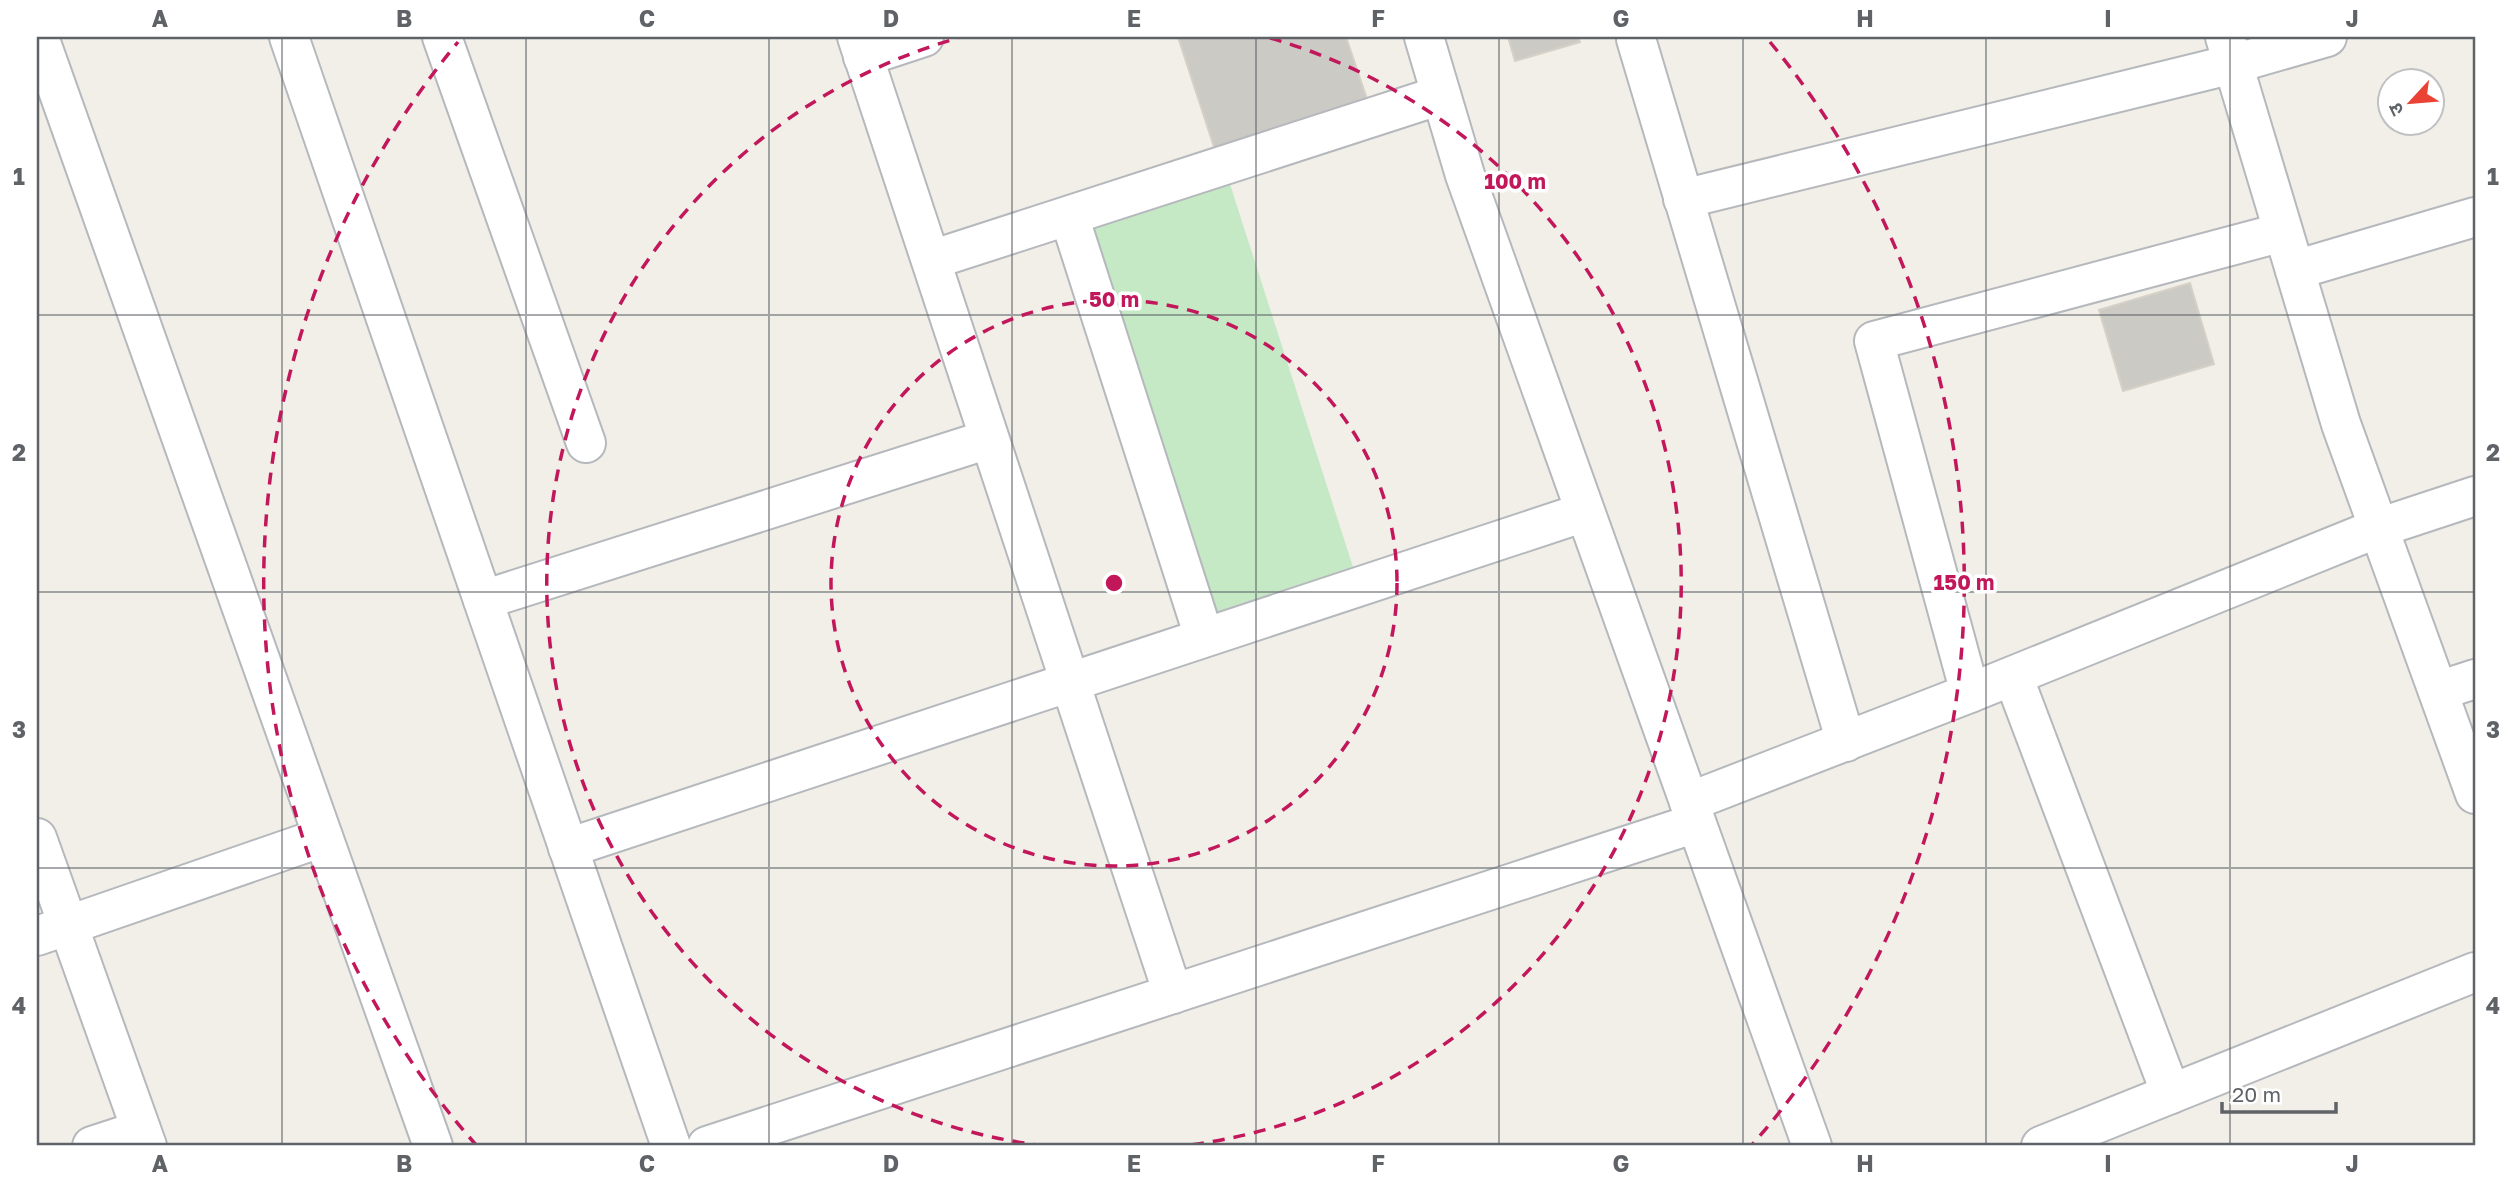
<svg xmlns="http://www.w3.org/2000/svg" width="2512" height="1183" viewBox="0 0 2512 1183" font-family="'Golos Text','Noto Sans Devanagari',sans-serif">
<style>
.green{fill:#c5e8c5}
.building{fill:#cccac5;stroke:#d6d1c6;stroke-width:2}
.lines{fill:none;stroke-linecap:round;stroke-linejoin:round}
.minor-casing{stroke:#b5b8bc;stroke-width:42}
.minor{stroke:#fff;stroke-width:38}
.grid{fill:none;stroke:#5f6368;stroke-width:2;stroke-opacity:0.55}
.ring{fill:none;stroke:#c2185b;stroke-width:3.5;stroke-dasharray:12 9}
.centre{fill:#c2185b;stroke:#fff;stroke-width:3.5}
.ring-label{font-size:21px;text-anchor:middle;font-weight:bold;fill:#c2185b;stroke:#fff;stroke-width:7;stroke-linejoin:round;paint-order:stroke}
.neatline{fill:none;stroke:#5f6368;stroke-width:2.5}
.grid-label{font-size:23px;text-anchor:middle;font-weight:bold;fill:#5f6368}
</style>
<rect width="100%" height="100%" fill="#f1efe8"/>
<path class="green" d="M1228,178L1353,567L1209,614L1084,224Z"/>
<g class="building">
<path d="M1178,37H1346L1368,102L1216,153Z"/>
<path d="M1508,37H1578L1580,42L1515,61Z"/>
<path d="M2190,283L2214,364L2123,391L2099,310Z"/>
</g>
<g class="lines">
<g class="minor-casing">
<g id="minor">
<path d="M39,37L433,1146"/>
<path d="M289,37L671,1146"/>
<path d="M442,37L586,443"/>
<path d="M857,37L1173,994"/>
<path d="M1424,37L1465,175L1812,1146"/>
<path d="M2225,37L2341,424L2475,794"/>
<path d="M1636,39L1846,742"/>
<path d="M863,57L924,37"/>
<path d="M1683,199L2233,64L2327,37"/>
<path d="M1069,216L1204,637"/>
<path d="M931,260L1441,95"/>
<path d="M2295,270L2475,217"/>
<path d="M483,600L989,439"/>
<path d="M2013,676L2171,1094"/>
<path d="M2438,691L2475,679"/>
<path d="M1970,693L1874,341L2283,232"/>
<path d="M1689,802L1970,693L2378,528L2475,496"/>
<path d="M37,838L147,1146"/>
<path d="M568,848L1585,512"/>
<path d="M37,936L323,837"/>
<path d="M92,1146L141,1130"/>
<path d="M707,1146L1696,823"/>
<path d="M2041,1146L2475,972"/>
</g>
</g>
<use href="#minor" class="minor"/>
</g>
<path class="grid" d="M282,37V1146M526,37V1146M769,37V1146M1012,37V1146M1256,37V1146M1499,37V1146M1743,37V1146M1986,37V1146M2230,37V1146M37,315H2475M37,592H2475M37,868H2475"/>
<g class="ring">
<circle cx="1114" cy="583" r="283"/>
<path d="M1045 1146A567 567 0 0 1 958 38M1270 38A567 567 0 0 1 1183 1146"/>
<path d="M477 1146A850 850 0 0 1 458 42M1770 42A850 850 0 0 1 1751 1146"/>
</g>
<circle cx="1114" cy="583" r="10" class="centre"/>
<g class="ring-label">
<text x="1515" y="189">100 m</text>
<text x="1114" y="307">50 m</text>
<text x="1964" y="590">150 m</text>
</g>
<rect width="2512" height="1183" fill="none" stroke="#ffffff" stroke-width="77"/>
<g transform="translate(2411 102) rotate(244)"><circle r="33" fill="#ffffff" stroke="#bfc1c3" stroke-width="2"/>
<path d="M0-5L12 26L0 18L-12 26Z" fill="#ea4335"/>
<text y="-10" font-size="19" font-weight="bold" text-anchor="middle" fill="#5f6368">उ</text>
</g>
<path d="M2222 1102v10h114v-10" fill="none" stroke="#5f6368" stroke-width="3.5"/>
<text x="2232" y="1102" font-size="21" fill="#5f6368" stroke="#ffffff" stroke-width="5" paint-order="stroke">20 m</text>
<rect x="38" y="38" width="2436" height="1106" class="neatline"/>
<g class="grid-label">
<text x="160" y="27">A</text>
<text x="404" y="27">B</text>
<text x="647" y="27">C</text>
<text x="891" y="27">D</text>
<text x="1134" y="27">E</text>
<text x="1378" y="27">F</text>
<text x="1621" y="27">G</text>
<text x="1865" y="27">H</text>
<text x="2108" y="27">I</text>
<text x="2352" y="27">J</text>
<text x="19" y="185">1</text>
<text x="2493" y="185">1</text>
<text x="19" y="461">2</text>
<text x="2493" y="461">2</text>
<text x="19" y="738">3</text>
<text x="2493" y="738">3</text>
<text x="19" y="1014">4</text>
<text x="2493" y="1014">4</text>
<text x="160" y="1172">A</text>
<text x="404" y="1172">B</text>
<text x="647" y="1172">C</text>
<text x="891" y="1172">D</text>
<text x="1134" y="1172">E</text>
<text x="1378" y="1172">F</text>
<text x="1621" y="1172">G</text>
<text x="1865" y="1172">H</text>
<text x="2108" y="1172">I</text>
<text x="2352" y="1172">J</text>
</g>
</svg>
